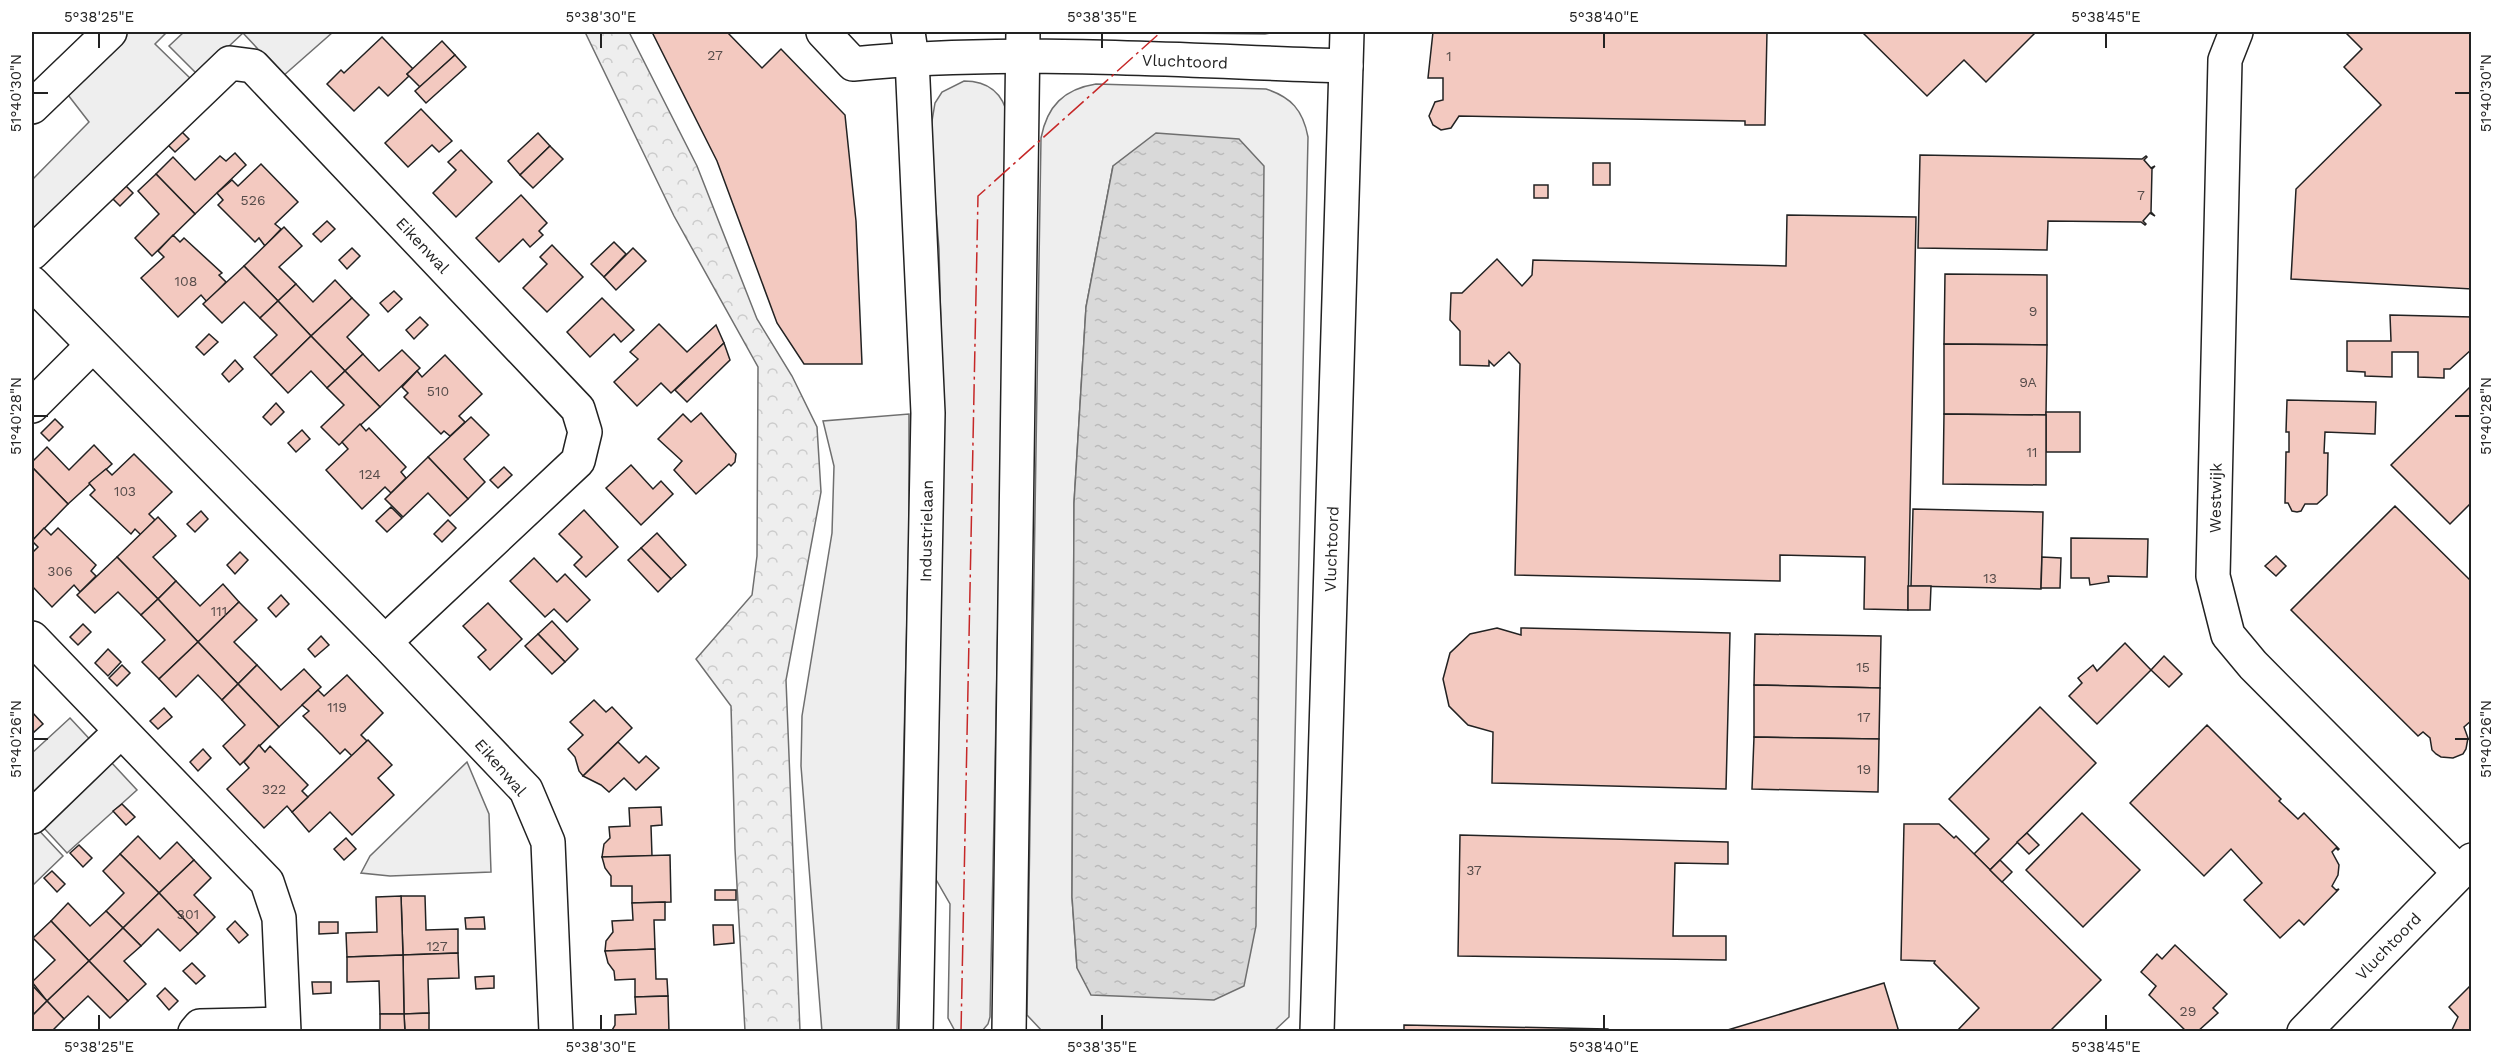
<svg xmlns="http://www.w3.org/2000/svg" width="2503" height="1063" viewBox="0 0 2503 1063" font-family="'Work Sans',sans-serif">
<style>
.green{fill:#eee;stroke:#6f6f6f;stroke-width:1.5;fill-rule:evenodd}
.forest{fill:url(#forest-crowns);stroke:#6f6f6f;stroke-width:1.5}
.parking{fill:#ededed;stroke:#6f6f6f;stroke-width:1.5}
.water{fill:url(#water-ripples);stroke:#6f6f6f;stroke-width:1.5}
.building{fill:#f3c9c0;stroke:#222;stroke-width:1.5}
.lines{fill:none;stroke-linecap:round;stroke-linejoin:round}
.minor-casing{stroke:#222;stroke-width:36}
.major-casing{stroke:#222;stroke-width:36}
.minor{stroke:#fff;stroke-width:33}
.major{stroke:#fff;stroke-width:33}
.power{stroke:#c62828;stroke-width:1.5;stroke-dasharray:21 4.5 3 4.5;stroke-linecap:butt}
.ticks{fill:none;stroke:#222;stroke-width:2}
.labels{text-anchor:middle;stroke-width:4.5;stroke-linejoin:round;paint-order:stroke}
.number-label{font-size:14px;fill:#564c4a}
.street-label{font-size:16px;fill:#222;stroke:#fff}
.neatline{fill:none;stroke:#222;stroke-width:2}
.ticks-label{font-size:15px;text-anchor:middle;fill:#222}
</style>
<defs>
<pattern id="forest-crowns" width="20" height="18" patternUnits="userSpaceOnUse" patternTransform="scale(1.5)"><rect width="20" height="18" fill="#eee"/><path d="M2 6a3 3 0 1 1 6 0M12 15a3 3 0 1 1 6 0" fill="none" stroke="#ccc"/></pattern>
<pattern id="water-ripples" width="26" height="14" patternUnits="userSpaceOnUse" patternTransform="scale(1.5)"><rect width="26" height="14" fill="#d9d9d9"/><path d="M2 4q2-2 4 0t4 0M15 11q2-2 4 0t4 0" fill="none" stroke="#bababa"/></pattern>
</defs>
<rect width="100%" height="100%" fill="#fff"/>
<g class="green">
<path d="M128,32H167L155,44L193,81L32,233V180L89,122L65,91Z"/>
<path d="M184,32H333L283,76L243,33L198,75L169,46Z"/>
<path d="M1086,32H1277L1265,34Z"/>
<path d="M964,81C988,81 1003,93 1008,117L990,1017L988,1024L982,1031H955L948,1018L950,904L934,876L943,411L939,249L930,133L935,103L942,92Z"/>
<path d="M1096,84L1266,89C1291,97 1303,110 1308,137L1289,1017L1274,1031L1043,1032L1027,1015L1041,138C1047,106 1064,89 1096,84ZM1113,166L1077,968L1072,897L1074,503L1086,307Z"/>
<path d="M909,414V532L897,1031L822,1032L801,766L802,716L832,533L834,466L823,421Z"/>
<path d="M467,762L489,814L491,872L390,876L361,873L370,856Z"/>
<path d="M32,823L63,856L32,886Z"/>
</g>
<path class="forest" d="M585,32H629L697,166L757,319L792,376L817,427L821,492L786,680L800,1031H745L735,849L731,706L696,659L752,595L757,556L758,367L674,216Z"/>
<path class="parking" d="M70,718L137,790L67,853L32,815V753Z"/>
<path class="water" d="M1156,133L1239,139L1264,166L1256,926L1244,986L1214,1000L1091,995L1077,968L1072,897L1074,503L1086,307L1113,166Z"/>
<g class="building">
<path d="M652,32H727L762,68L781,49L845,115L856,221L862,364H804L777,323L717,161Z"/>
<path d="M1433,32H1767L1765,125H1745V121L1459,116L1451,128L1441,130L1433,125L1429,116L1435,102L1443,100V78H1428Z"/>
<path d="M1862,32H2036L1986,82L1964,60L1927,96Z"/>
<path d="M2345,32H2472V289L2291,279L2296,189L2381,105L2344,67L2362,49Z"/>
<path d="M382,37L413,69L407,74L409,76L388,96L379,87L354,111L327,84L341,70L344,73Z"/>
<path d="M442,41L455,55L420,87L407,74Z"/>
<path d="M455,55L466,67L426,103L415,91Z"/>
<path d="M421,109L452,141L439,152L432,145L408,167L385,143Z"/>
<path d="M181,131L189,139L175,152L167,144Z"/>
<path d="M538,133L550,146L520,175L508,161Z"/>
<path d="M550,146L563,159L533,188L520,175Z"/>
<path d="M461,150L492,182L456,217L433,193L456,170L448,162Z"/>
<path d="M235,153L246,165L195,214L156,174L173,157L195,180L220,156L226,161Z"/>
<path d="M1920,155L2142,159L2146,156L2147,157L2144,160L2151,168L2155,166L2152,169L2151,212L2155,216L2150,213L2143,221L2146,224L2145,225L2141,222L2048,221L2047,250L1918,248Z"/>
<rect x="1593" y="163" width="17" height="22"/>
<path d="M261,164L298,202L275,224L281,229L265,246L259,238L255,242L218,205L223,200L217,193L232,180L238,186Z"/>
<path d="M156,174L195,214L152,256L135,238L159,214L138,191Z"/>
<path d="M125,185L133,193L120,206L112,198Z"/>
<rect x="1534" y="185" width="14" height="13"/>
<path d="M521,195L547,223L539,231L543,235L530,247L523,239L499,262L476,238Z"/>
<path d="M1787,215L1916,217L1908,610L1864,609L1865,557L1780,555V581L1515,575L1520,364L1509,352L1494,366L1489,361V366L1460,365V331L1450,320L1451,293H1462L1497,259L1522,286L1532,275L1533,260L1786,266Z"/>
<path d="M327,221L335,229L321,242L313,234Z"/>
<path d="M284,227L302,246L279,267L296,284L278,301L244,266Z"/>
<path d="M173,235L180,242L184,238L222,273L219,275L226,282L207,302L201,295L178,317L141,278L164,257L158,251Z"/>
<path d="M614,242L626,254L604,277L591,264Z"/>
<path d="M552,245L583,277L547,312L523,288L547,264L540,257Z"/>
<path d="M352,248L360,256L347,269L339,260Z"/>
<path d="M633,248L646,261L616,290L604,277Z"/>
<path d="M244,266L278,301L260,318L244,302L222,323L203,304Z"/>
<path d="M1945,274L2047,275V345L1944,344Z"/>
<path d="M335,280L352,298L311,336L278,301L296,284L313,302Z"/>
<path d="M394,291L402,299L388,312L380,303Z"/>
<path d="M352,298L369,315L347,337L363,354L345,371L311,336Z"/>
<path d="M602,298L634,330L621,342L614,334L590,357L567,332Z"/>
<path d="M278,301L311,336L271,375L254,357L277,335L260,318Z"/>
<path d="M2390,315L2472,317V349L2450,369H2444V378L2418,377V352H2392V377L2365,376V372L2347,371V341H2391Z"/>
<path d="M420,317L428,325L414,339L406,330Z"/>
<path d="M659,324L687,352L716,325L724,343L671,393L661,383L637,406L614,382L638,359L630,352Z"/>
<path d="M209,334L218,342L204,355L196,347Z"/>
<path d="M311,336L345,371L327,388L311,371L288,393L271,375Z"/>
<path d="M724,343L730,360L687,402L675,390Z"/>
<path d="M1944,344L2047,345L2046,415L1944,414Z"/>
<path d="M402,350L420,368L380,407L345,371L363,354L379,371Z"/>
<path d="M445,355L482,394L459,416L465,422L450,436L444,431L441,434L404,397L408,393L402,387L417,371L422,377Z"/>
<path d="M235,360L243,369L229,382L222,374Z"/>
<path d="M345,371L380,407L339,445L321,427L344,405L327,388Z"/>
<path d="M2472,385V502L2450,524L2391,465Z"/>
<path d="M2287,400L2376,402L2375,434L2325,432L2324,453H2328L2327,495L2317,504H2305L2301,511L2297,512L2292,511L2288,503H2285L2286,452H2289V432H2286Z"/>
<path d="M276,403L284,412L271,425L263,417Z"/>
<rect x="2046" y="412" width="34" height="40"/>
<path d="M701,413L736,454L735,462L731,466L729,464L696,494L674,470L682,461L658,439L683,414L691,422Z"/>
<path d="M1944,414L2046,415V485L1943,484Z"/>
<path d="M471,417L489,435L464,459L485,482L468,499L428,457Z"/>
<path d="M55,419L63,427L49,441L41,433Z"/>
<path d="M360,424L366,431L369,428L406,467L401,472L406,478L391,493L385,487L362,509L326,470L348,449L342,442Z"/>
<path d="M302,430L310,439L296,452L288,443Z"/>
<path d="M94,445L112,464L68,504L32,467V462L47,447L69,470Z"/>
<path d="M134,454L172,492L149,514L155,520L141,535L135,529L131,534L90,495L95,490L89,483L106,469L112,475Z"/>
<path d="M428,457L468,499L450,516L428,493L403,517L385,499Z"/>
<path d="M631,465L653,489L661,481L673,494L641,525L606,488Z"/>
<path d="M32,467L68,504L32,541L33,503Z"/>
<path d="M504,467L512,475L498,488L490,480Z"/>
<path d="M2395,506L2472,582V720L2464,727L2468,738L2466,749L2463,754L2453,758L2441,757L2436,754L2432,750L2430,738L2423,732L2418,736L2417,735L2291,610Z"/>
<path d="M391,507L402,518L387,532L376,521Z"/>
<path d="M1913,509L2043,512L2041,589L1911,586Z"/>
<path d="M584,510L618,547L586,577L574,565L582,557L559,534Z"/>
<path d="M201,511L208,519L195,532L187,524Z"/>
<path d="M158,517L176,536L153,557L176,581L158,599L117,557Z"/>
<path d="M448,520L456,528L442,542L434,534Z"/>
<path d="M44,528L51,535L58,528L96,565L91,571L96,576L80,592L74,585L52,607L32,586V553L38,547L32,541Z"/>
<path d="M657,533L686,565L671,579L641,548Z"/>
<path d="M2071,538L2148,539L2147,577L2108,576L2109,582L2090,585L2089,578H2071Z"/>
<path d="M641,548L671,579L658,592L628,560Z"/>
<path d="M240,552L248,560L235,574L227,565Z"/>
<path d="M2276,556L2286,566L2276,576L2265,566Z"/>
<path d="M117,557L158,599L141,615L118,592L95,613L77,595Z"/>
<path d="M2042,557L2061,558L2060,588H2041Z"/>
<path d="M534,558L557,582L565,574L590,600L567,622L554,609L545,617L510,581Z"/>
<path d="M176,581L200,606L223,584L239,602L198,642L158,599Z"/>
<path d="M1908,586H1931L1930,610H1908Z"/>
<path d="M281,595L289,604L276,617L268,608Z"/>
<path d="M158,599L198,642L159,679L142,662L165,640L141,615Z"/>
<path d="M239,602L257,620L234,642L257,665L238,684L198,642Z"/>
<path d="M488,603L522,639L490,670L478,657L486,650L463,626Z"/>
<path d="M552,621L578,649L565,662L538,634Z"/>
<path d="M83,624L91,632L78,645L70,637Z"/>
<path d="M1497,628L1521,635V628L1730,633L1726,789L1492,783L1493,732L1468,725L1449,706L1443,679L1450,653L1470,634Z"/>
<path d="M538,634L565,662L552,674L525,646Z"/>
<path d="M1755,634L1881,636L1880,688L1754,685Z"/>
<path d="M321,636L329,645L315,657L308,649Z"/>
<path d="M198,642L238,684L222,700L198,675L176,697L159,679Z"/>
<path d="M2125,643L2151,670L2097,724L2069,696L2082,683L2078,678L2093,665L2097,671Z"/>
<path d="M108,649L121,662L108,676L95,663Z"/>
<path d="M2164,656L2182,674L2169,687L2151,670Z"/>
<path d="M122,665L130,673L117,686L109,678Z"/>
<path d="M257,665L281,690L304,669L321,687L279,727L238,684Z"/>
<path d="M347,675L383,713L361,735L367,741L352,756L345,749L340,754L322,735L303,716L309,711L302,705L318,690L324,696Z"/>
<path d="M238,684L279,727L240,765L223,746L245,725L222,700Z"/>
<path d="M1754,685L1880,688L1879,739L1754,737Z"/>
<path d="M594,700L606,712L612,707L632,728L583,776L579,771L575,757L568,749L583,735L570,722Z"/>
<path d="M2040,707L2096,763L1990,870L1974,854L1989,839L1949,799Z"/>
<path d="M164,708L172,717L158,729L150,721Z"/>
<path d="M32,712L43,724L34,732L32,729Z"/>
<path d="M2207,725L2281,799L2279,801L2298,819L2304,813L2339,849L2338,850L2336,848L2332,852L2339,865L2338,875L2332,886L2336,890L2339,889L2304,925L2299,920L2280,938L2244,900L2262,883L2231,849L2204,876L2130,803Z"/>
<path d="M1754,737L1879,739L1878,792L1752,789Z"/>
<path d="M368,740L392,765L378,778L394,795L352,835L330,812L309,832L292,812Z"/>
<path d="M618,742L639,763L646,756L659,768L636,790L624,778L609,792L601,785L583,776Z"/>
<path d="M259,745L265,752L270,746L308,785L302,791L308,797L292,812L287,806L264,828L227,789L249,768L244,762Z"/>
<path d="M203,749L211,758L198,771L190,762Z"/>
<path d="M122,804L135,817L126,825L113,811Z"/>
<path d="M661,807L662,825L651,826L652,856L602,857L604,844L610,838L609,827L630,826L629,808Z"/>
<path d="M2082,813L2140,870L2083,927L2026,870Z"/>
<path d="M1904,824H1939L1954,838L1956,836L2101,980L2049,1032H1956L1979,1008L1934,963L1935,961L1901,960Z"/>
<path d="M2027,833L2039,845L2029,854L2017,842Z"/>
<path d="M1460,835L1728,842V864L1675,863L1673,936H1726V960L1458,956Z"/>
<path d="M138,836L160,859L177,842L194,860L159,893L120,854Z"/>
<path d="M346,838L356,849L344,860L334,849Z"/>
<path d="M79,845L92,858L83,867L70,853Z"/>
<path d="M120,854L159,893L123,928L106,911L124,893L103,871Z"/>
<path d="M670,855L671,902L632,903V886H611V876L605,868L602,857Z"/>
<path d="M194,860L211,878L194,895L215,917L198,934L159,893Z"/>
<path d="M2000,860L2012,872L2002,882L1990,870Z"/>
<path d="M52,871L65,884L57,892L44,878Z"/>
<rect x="715" y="890" width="21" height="10"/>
<path d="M159,893L198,934L180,951L158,929L141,946L123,928Z"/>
<path d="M401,896H425L426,930L458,929V953L403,955Z"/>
<path d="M401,896L403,955L347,957L346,933L377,932L376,897Z"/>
<path d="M665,902V920H654L655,949L605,951L606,941L613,932L612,921L633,920L632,903Z"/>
<path d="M68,903L90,926L106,911L123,928L89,961L51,921Z"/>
<path d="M484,917L485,929H466L465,918Z"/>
<path d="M51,921L89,961L47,1001L32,982L55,960L33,938Z"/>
<path d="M235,921L248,935L239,943L227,929Z"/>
<path d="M319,922H338V933L319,934Z"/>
<path d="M713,925H733L734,943L714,945Z"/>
<path d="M123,928L141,946L124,961L146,984L128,1001L89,961Z"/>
<path d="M2175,945L2227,994L2213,1008L2218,1013L2197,1032H2187L2149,995L2156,986L2141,972L2157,954L2162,959Z"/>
<path d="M655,949L656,979H667L668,996L635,997V979L615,980L614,971L608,963L605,951Z"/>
<path d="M458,953L459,978L428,979L429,1013L404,1014L403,955Z"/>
<path d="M403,955L404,1014H380L379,981L347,982V957Z"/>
<path d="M89,961L128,1001L110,1018L88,996L64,1019L47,1001Z"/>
<path d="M192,963L205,976L196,984L183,971Z"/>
<path d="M494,976V988L476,989L475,977Z"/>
<path d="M312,982H331V993L313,994Z"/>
<path d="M1884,983L1899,1032H1721Z"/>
<path d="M2472,984V1032H2451L2458,1017L2449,1007Z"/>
<path d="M32,985L47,1001L32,1016Z"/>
<path d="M165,988L178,1001L169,1010L157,996Z"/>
<path d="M668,996L669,1032H611L615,1025V1015L636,1014L635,997Z"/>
<path d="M47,1001L64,1019L51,1032H32V1016Z"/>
<path d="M429,1013V1032H405L404,1014Z"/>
<path d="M380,1014H404L405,1032H380Z"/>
<path d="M1404,1025L1608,1029L1609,1032H1404Z"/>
</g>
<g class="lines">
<g class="minor-casing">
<g id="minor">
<path d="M823,32L853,64C1016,48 1182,61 1346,66"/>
<path d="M2236,32L2225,60L2213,576L2228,635L2253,665L2459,872"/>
<path d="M32,107L110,32"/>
<path d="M32,253L230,63L253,66L578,409L585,432L578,461L385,642"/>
<path d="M32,283L385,642L526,790L548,842L556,1032"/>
<path d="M32,406L92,346"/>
<path d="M32,638L267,882L279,918L284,1032"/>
<path d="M32,817L121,731"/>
<path d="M195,1032L200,1026L283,1024"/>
<path d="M1317,1032L1347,32"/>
<path d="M2304,1032L2472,860"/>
</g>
</g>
<g class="major-casing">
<g id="major">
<path d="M908,32L912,59L928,413L916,1032"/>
<path d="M1009,1032L1023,32"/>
</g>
</g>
<use href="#minor" class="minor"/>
<use href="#major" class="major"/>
<path class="power" d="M961,1032L978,196L1161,32"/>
</g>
<path class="ticks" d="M99,33V48M601,33V48M1102,33V48M1604,33V48M2106,33V48M33,93H48M2455,93H2470M33,416H48M2455,416H2470M33,739H48M2455,739H2470M99,1015V1030M601,1015V1030M1102,1015V1030M1604,1015V1030M2106,1015V1030"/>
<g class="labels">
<g class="number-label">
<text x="715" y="60">27</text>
<text x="1449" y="61">1</text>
<text x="2141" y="200">7</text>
<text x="253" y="205">526</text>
<text x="186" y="286">108</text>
<text x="2033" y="316">9</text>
<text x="2028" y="387">9A</text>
<text x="438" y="396">510</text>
<text x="2032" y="457">11</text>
<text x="370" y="479">124</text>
<text x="125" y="496">103</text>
<text x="60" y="576">306</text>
<text x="1990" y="583">13</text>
<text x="219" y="616">111</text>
<text x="1863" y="672">15</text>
<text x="337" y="712">119</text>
<text x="1864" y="722">17</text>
<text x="1864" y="774">19</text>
<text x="274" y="794">322</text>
<text x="1474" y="875">37</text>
<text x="188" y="919">301</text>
<text x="437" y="951">127</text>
<text x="2188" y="1016">29</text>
</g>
<g class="street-label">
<text transform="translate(1185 61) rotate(2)" y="6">Vluchtoord</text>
<text transform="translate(423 245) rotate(47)" y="6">Eikenwal</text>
<text transform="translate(2215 498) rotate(-89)" y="6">Westwijk</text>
<text transform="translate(926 531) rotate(-89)" y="6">Industrielaan</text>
<text transform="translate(1331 549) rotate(-88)" y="6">Vluchtoord</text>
<text transform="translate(501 767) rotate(49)" y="6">Eikenwal</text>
<text transform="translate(2388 946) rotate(-46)" y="6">Vluchtoord</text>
</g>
</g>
<rect width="2503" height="1063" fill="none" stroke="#ffffff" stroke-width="66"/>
<rect x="33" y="33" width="2437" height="997" class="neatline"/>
<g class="ticks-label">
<text x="99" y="22">5°38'25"E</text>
<text x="601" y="22">5°38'30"E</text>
<text x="1102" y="22">5°38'35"E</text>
<text x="1604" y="22">5°38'40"E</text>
<text x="2106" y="22">5°38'45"E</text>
<text transform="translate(16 93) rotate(-90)" y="5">51°40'30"N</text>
<text transform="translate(2486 93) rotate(-90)" y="5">51°40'30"N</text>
<text transform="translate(16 416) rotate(-90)" y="5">51°40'28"N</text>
<text transform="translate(2486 416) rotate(-90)" y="5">51°40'28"N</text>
<text transform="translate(16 739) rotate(-90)" y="5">51°40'26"N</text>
<text transform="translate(2486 739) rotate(-90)" y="5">51°40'26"N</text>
<text x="99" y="1052">5°38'25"E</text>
<text x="601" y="1052">5°38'30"E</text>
<text x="1102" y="1052">5°38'35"E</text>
<text x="1604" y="1052">5°38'40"E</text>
<text x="2106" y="1052">5°38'45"E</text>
</g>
</svg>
